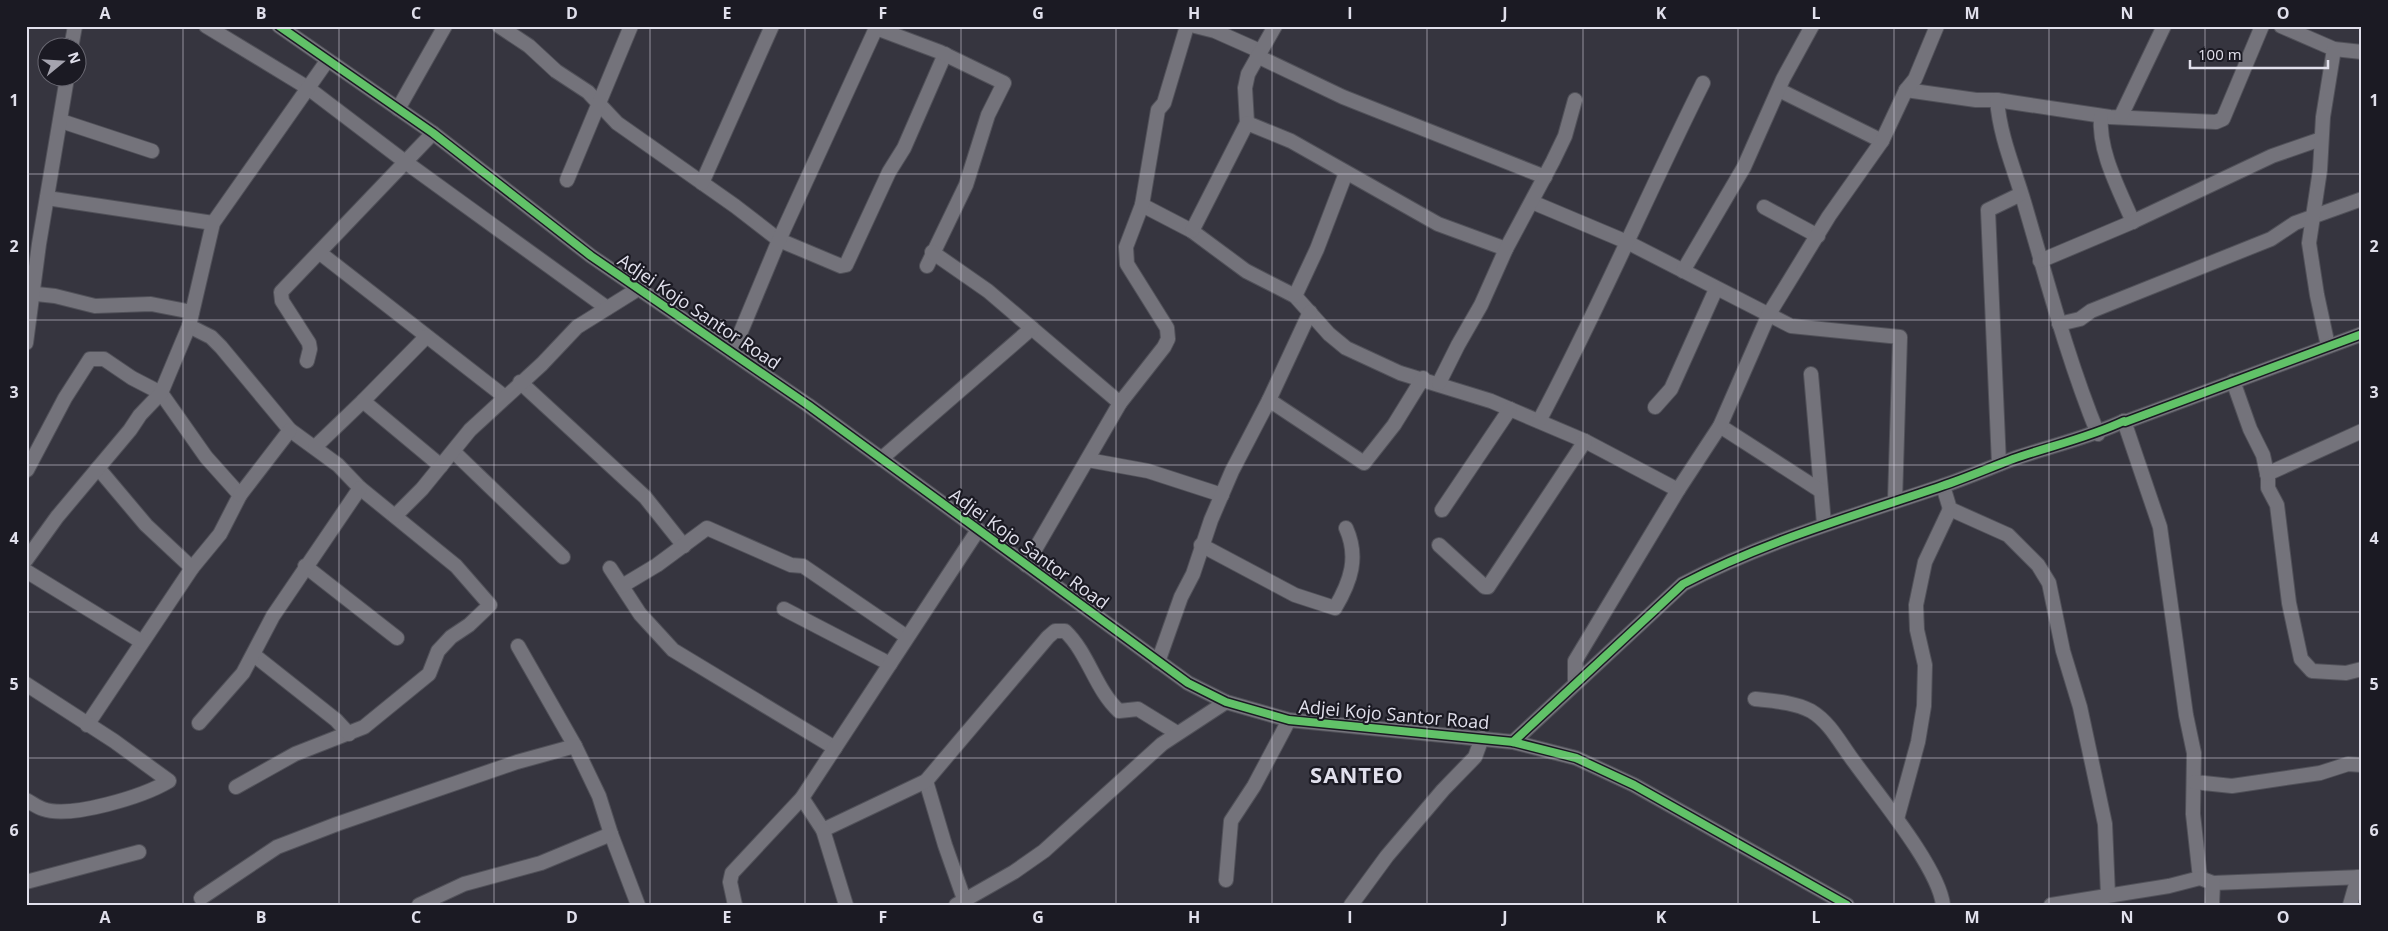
<svg xmlns="http://www.w3.org/2000/svg" width="2388" height="931" viewBox="0 0 2388 931" font-family="'Open Sans',sans-serif">
<style>
.lines{fill:none;stroke-linecap:round;stroke-linejoin:round}
.minor-casing{stroke:#515159;stroke-width:16}
.minor{stroke:#74737b;stroke-width:14}
.cycleway-casing{stroke:#1b1a23;stroke-width:11}
.cycleway{stroke:#61c268;stroke-width:8}
.grid{fill:none;stroke:#e1e0ec;stroke-width:1;stroke-opacity:0.55}
.labels{text-anchor:middle;stroke-width:4.5;stroke-linejoin:round;paint-order:stroke}
.street-label{font-size:18px;fill:#e1e0ec;stroke:#1b1a23}
.district-label{font-size:22px;font-weight:bold;letter-spacing:1px;fill:#e1e0ec;stroke:#1b1a23}
.neatline{fill:none;stroke:#e1e0ec;stroke-width:2}
.grid-label{font-size:16px;text-anchor:middle;font-weight:bold;fill:#e1e0ec}
</style>
<rect width="100%" height="100%" fill="#36353f"/>
<g class="lines">
<g class="minor-casing">
<g id="minor">
<path d="M206,26L308,88L404,161L607,308"/>
<path d="M279,26L433,133L591,256L808,405L1188,683L1226,702L1289,720L1513,742L1576,758L1634,785L1847,905"/>
<path d="M499,26L529,46L556,71L588,92L617,123L735,206L779,240L841,266L846,265L889,172L904,148L945,54"/>
<path d="M1195,26L1215,31L1260,51"/>
<path d="M2281,26L2334,49L2362,52"/>
<path d="M876,28L940,52L1004,83L988,115L966,185L927,266"/>
<path d="M71,48L75,26"/>
<path d="M1257,56L1343,97L1545,177"/>
<path d="M1779,90L1882,141"/>
<path d="M1906,90L1976,100H1997L2110,117L2216,122L2223,119L2262,26"/>
<path d="M1997,100C2000,137 2014,168 2024,202C2047,280 2067,358 2098,434"/>
<path d="M398,109L445,26"/>
<path d="M2101,116C2098,151 2119,189 2133,222"/>
<path d="M2121,116L2164,26"/>
<path d="M61,121L152,151"/>
<path d="M1247,123L1245,88L1248,74L1275,26"/>
<path d="M567,180L631,26"/>
<path d="M702,183L772,26"/>
<path d="M47,198L213,223"/>
<path d="M1532,202L1627,242L1791,326L1900,337L1895,501"/>
<path d="M1142,205L1192,231L1246,271L1295,296L1329,334L1346,348L1400,373L1491,401L1585,441L1678,490"/>
<path d="M1764,207L1818,236"/>
<path d="M1192,231L1247,123L1291,141L1438,224L1506,249"/>
<path d="M932,252L988,291L1120,403"/>
<path d="M320,253L505,397"/>
<path d="M2040,261L2130,223L2272,156L2321,139"/>
<path d="M1683,271L1744,167L1783,79L1812,26"/>
<path d="M27,293L55,296L95,306L151,304L192,312"/>
<path d="M1295,296L1317,249L1346,173"/>
<path d="M2059,324L2080,319L2091,311L2271,239L2295,223L2362,199"/>
<path d="M189,326L211,337L221,347L290,430L338,465L360,488L456,566L490,605L469,625L451,637L438,651L429,674L364,727L295,754L236,787"/>
<path d="M26,343L39,244L67,78"/>
<path d="M2328,346L2317,295L2309,243L2320,170L2323,117L2334,49"/>
<path d="M732,353L779,240L877,26"/>
<path d="M307,361L310,349L309,343L282,301L281,292L433,133"/>
<path d="M1811,374L1824,524"/>
<path d="M2233,381L2250,429L2263,455L2268,478V488L2277,505L2289,603L2301,659L2312,671L2346,673L2362,669"/>
<path d="M520,382L645,497L684,546"/>
<path d="M1439,383L1458,345L1481,305L1506,249L1553,161L1565,136L1575,100"/>
<path d="M1269,400L1364,463L1394,425L1423,378"/>
<path d="M363,401L441,466"/>
<path d="M1655,407L1671,389L1716,289"/>
<path d="M1539,421C1598,311 1647,195 1703,83"/>
<path d="M2124,421L2160,527L2186,715L2194,753L2193,814L2200,878"/>
<path d="M1720,426L1821,491"/>
<path d="M315,447L363,401L426,337"/>
<path d="M454,452L563,557"/>
<path d="M881,459L1032,328"/>
<path d="M1088,460L1148,471L1222,495"/>
<path d="M1999,464L1988,210L2021,194"/>
<path d="M98,468L146,525L192,568"/>
<path d="M27,470L65,398L90,359H104L132,378L161,393L206,457L240,495L220,534L192,568L87,725"/>
<path d="M2267,474L2362,431"/>
<path d="M1943,486L1950,509L2008,535L2038,565L2049,583L2063,651L2080,707L2098,791L2105,824L2108,895"/>
<path d="M240,495L290,430"/>
<path d="M1442,510L1510,409"/>
<path d="M395,516L422,489L470,430L542,364L577,327L638,289"/>
<path d="M1201,545L1295,595L1335,608C1351,581 1359,557 1346,528"/>
<path d="M1439,545L1485,587H1488L1585,441"/>
<path d="M26,560L57,517L130,430L140,415L161,393L189,326L213,223L327,61"/>
<path d="M1026,565L1120,403L1164,347L1168,339L1167,328L1127,264L1126,247L1142,205L1158,110L1164,103L1187,26"/>
<path d="M305,566L397,638"/>
<path d="M610,568L640,614L673,650L835,748"/>
<path d="M26,571L142,642"/>
<path d="M622,586L657,565L707,528L791,565L803,566L907,637"/>
<path d="M784,609L890,664"/>
<path d="M518,646L575,746L599,796L611,834L638,905"/>
<path d="M254,655L336,720L349,734"/>
<path d="M1158,662L1181,597L1193,574L1211,520L1232,471L1269,400L1310,312"/>
<path d="M1575,682V661L1678,490L1720,426L1769,314L1829,216L1882,141L1906,90L1915,79L1937,26"/>
<path d="M26,684L114,741L169,781C144,796 71,819 43,809C37,807 32,803 26,800"/>
<path d="M1755,699C1773,701 1794,702 1811,711C1831,723 1841,745 1855,763C1878,795 1939,868 1943,905"/>
<path d="M199,723L243,673L273,616L360,488"/>
<path d="M1513,742L1683,584C1765,541 1854,516 1942,486C1966,478 1989,468 2013,459C2050,446 2088,438 2124,421L2125,422L2362,334"/>
<path d="M926,781L945,845L964,899"/>
<path d="M2194,782L2232,786L2320,773L2348,764L2362,765"/>
<path d="M802,798L823,830L926,781L1048,637L1055,631H1065C1089,654 1095,689 1119,711L1138,709L1177,733"/>
<path d="M1897,819L1918,742L1924,706L1925,665L1917,630L1916,605L1925,562L1950,509"/>
<path d="M823,830L846,905"/>
<path d="M1226,880L1231,821L1254,786L1289,720"/>
<path d="M26,882L139,852"/>
<path d="M201,898L277,847L337,824L517,762L575,746"/>
<path d="M419,905L464,884L541,863L611,834"/>
<path d="M735,905L730,882L732,873L802,798L978,530"/>
<path d="M956,905L1014,872L1044,851L1162,744L1226,702"/>
<path d="M1351,905L1387,856L1443,790L1475,757L1482,738"/>
<path d="M2051,905L2169,886L2200,878L2213,883L2362,877"/>
<path d="M2212,905L2213,883"/>
<path d="M2350,905L2358,877"/>
</g>
</g>
<use href="#minor" class="minor"/>
<g class="cycleway-casing">
<g id="cycleway">
<path d="M279,26L433,133L591,256L808,405L1188,683L1226,702L1289,720L1513,742L1576,758L1634,785L1847,905"/>
<path d="M1513,742L1683,584C1765,541 1854,516 1942,486C1966,478 1989,468 2013,459C2050,446 2088,438 2124,421L2125,422L2362,334"/>
</g>
</g>
<use href="#cycleway" class="cycleway"/>
</g>
<path class="grid" d="M183,26V905M339,26V905M494,26V905M650,26V905M805,26V905M961,26V905M1116,26V905M1272,26V905M1427,26V905M1583,26V905M1738,26V905M1894,26V905M2049,26V905M2205,26V905M26,174H2362M26,320H2362M26,465H2362M26,612H2362M26,758H2362"/>
<g class="labels">
<g class="street-label">
<text transform="translate(699 312) rotate(34)" y="6">Adjei Kojo Santor Road</text>
<text transform="translate(1029 549) rotate(36)" y="6">Adjei Kojo Santor Road</text>
<text transform="translate(1394 715) rotate(5)" y="6">Adjei Kojo Santor Road</text>
</g>
<g class="district-label">
<text x="1357" y="783">SANTEO</text>
</g>
</g>
<rect width="2388" height="931" fill="none" stroke="#1b1a23" stroke-width="55"/>
<g transform="translate(62 62) rotate(72)"><circle r="24" fill="#1b1a23" stroke="#6a6973"/>
<path d="M0-4L9 19L0 12L-9 19Z" fill="#a5a4af"/>
<text y="-8" font-size="14" font-weight="bold" text-anchor="middle" fill="#e1e0ec">N</text>
</g>
<path d="M2190 60v8h138v-8" fill="none" stroke="#e1e0ec" stroke-width="2.5"/>
<text x="2198" y="60" font-size="15" fill="#e1e0ec" stroke="#1b1a23" stroke-width="4" paint-order="stroke">100 m</text>
<rect x="28" y="28" width="2332" height="876" class="neatline"/>
<g class="grid-label">
<text x="105" y="19">A</text>
<text x="261" y="19">B</text>
<text x="416" y="19">C</text>
<text x="572" y="19">D</text>
<text x="727" y="19">E</text>
<text x="883" y="19">F</text>
<text x="1038" y="19">G</text>
<text x="1194" y="19">H</text>
<text x="1350" y="19">I</text>
<text x="1505" y="19">J</text>
<text x="1661" y="19">K</text>
<text x="1816" y="19">L</text>
<text x="1972" y="19">M</text>
<text x="2127" y="19">N</text>
<text x="2283" y="19">O</text>
<text x="14" y="106">1</text>
<text x="2374" y="106">1</text>
<text x="14" y="252">2</text>
<text x="2374" y="252">2</text>
<text x="14" y="398">3</text>
<text x="2374" y="398">3</text>
<text x="14" y="544">4</text>
<text x="2374" y="544">4</text>
<text x="14" y="690">5</text>
<text x="2374" y="690">5</text>
<text x="14" y="836">6</text>
<text x="2374" y="836">6</text>
<text x="105" y="923">A</text>
<text x="261" y="923">B</text>
<text x="416" y="923">C</text>
<text x="572" y="923">D</text>
<text x="727" y="923">E</text>
<text x="883" y="923">F</text>
<text x="1038" y="923">G</text>
<text x="1194" y="923">H</text>
<text x="1350" y="923">I</text>
<text x="1505" y="923">J</text>
<text x="1661" y="923">K</text>
<text x="1816" y="923">L</text>
<text x="1972" y="923">M</text>
<text x="2127" y="923">N</text>
<text x="2283" y="923">O</text>
</g>
</svg>
